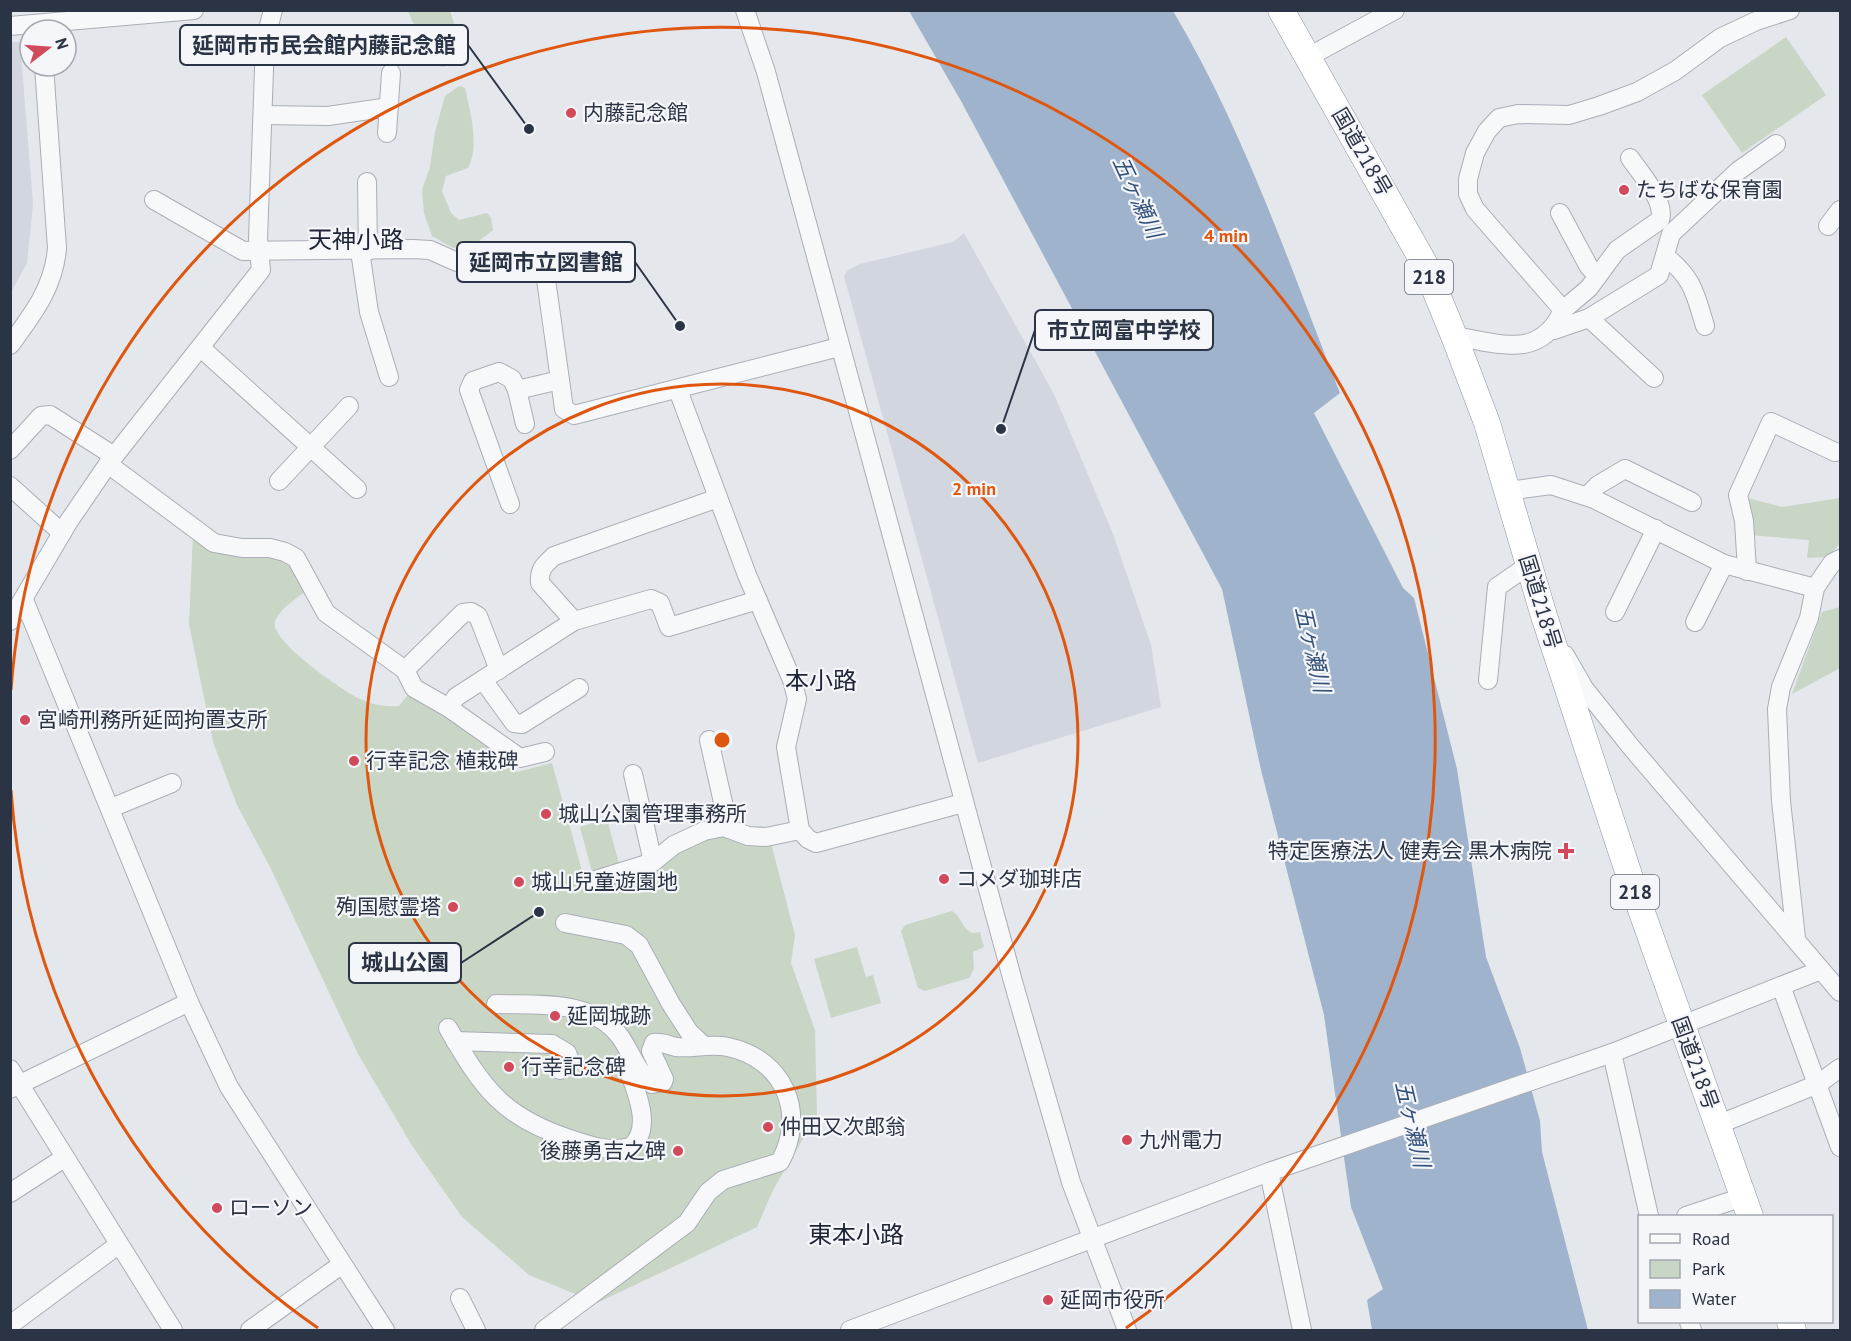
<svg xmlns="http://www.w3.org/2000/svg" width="1851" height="1341" viewBox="0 0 1851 1341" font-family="'PT Sans','Noto Sans JP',sans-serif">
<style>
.built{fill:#d2d6de}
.green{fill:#c9d6c5}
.water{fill:#9fb4cc}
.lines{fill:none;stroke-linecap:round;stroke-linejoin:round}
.minor-casing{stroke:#a9aeb7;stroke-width:20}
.highway-casing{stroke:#8b94a3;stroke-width:27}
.minor{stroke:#f7f8fa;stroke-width:18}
.highway{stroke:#fff;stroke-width:26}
.ring{fill:none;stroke:#df570f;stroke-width:3}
.poi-dot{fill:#d1495b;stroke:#f4f6f9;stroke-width:2}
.labels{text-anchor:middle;stroke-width:4.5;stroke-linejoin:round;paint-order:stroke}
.shield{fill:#f4f6f9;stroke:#676e7b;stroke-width:1.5}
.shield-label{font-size:20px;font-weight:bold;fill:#2b3445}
.poi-label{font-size:21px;fill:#2b3445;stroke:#f4f6f9;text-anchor:start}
.street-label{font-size:21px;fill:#2b3445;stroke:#f4f6f9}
.water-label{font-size:22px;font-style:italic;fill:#34527a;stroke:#f4f6f9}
.quarter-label{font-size:24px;fill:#1d2536;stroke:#f4f6f9}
.centre{fill:#df570f;stroke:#f4f6f9;stroke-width:3}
.ring-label{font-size:18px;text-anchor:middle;font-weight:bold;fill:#df570f;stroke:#f4f6f9;stroke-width:4.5;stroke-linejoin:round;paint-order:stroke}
.leader{fill:none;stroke:#2b3445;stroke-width:2}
.callout-dot{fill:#2b3445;stroke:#f4f6f9;stroke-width:2}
.callout{fill:#f4f6f9;stroke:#2b3445;stroke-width:2}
.callout-label{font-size:22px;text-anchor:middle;font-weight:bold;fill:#2b3445}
</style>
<rect width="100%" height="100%" fill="#e4e7ec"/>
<g class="built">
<path d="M11,42H20L33,204L27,263L11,292Z"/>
<path d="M964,233L1054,394L1113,534L1151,645L1161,707L978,763L844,276L848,270L860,264L953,242Z"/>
</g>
<g class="green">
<path d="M408,11H450L463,50L459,61L443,67L432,64L427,40L412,21Z"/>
<path d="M1786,37L1826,95L1742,153L1702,95Z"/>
<path d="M459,86L465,88C470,111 480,146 468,168L446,176L442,191L451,213L459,220L487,213L491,218L493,230L475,244L453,248L432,236L424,213L422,190L430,167L435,132L445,96Z"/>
<path d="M1748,498L1782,507L1840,498V544L1827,557L1807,558L1809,540L1749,535Z"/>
<path d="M193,534L286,556L308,590C297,598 279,609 275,622C270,641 342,690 358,698C372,705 385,707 399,706L410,692L513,758L517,772L552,763L588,892L646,875L657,870L681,848L718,833L771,843L795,935L791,963L815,1030L817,1115L773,1190L757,1227L597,1303L529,1275L462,1217L411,1144L358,1054L271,869L237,805L213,742L189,624Z"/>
<path d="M1840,607V668L1792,694L1822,612Z"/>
<path d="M607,819L619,864L592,872L580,827Z"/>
<path d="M952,911C962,917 961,928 973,933L980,932L984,947L973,952L974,969L969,978L925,991L918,988L901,931L905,925Z"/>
<path d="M857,947L866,977L873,975L881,1003L831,1018L814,959Z"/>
</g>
<path class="water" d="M909,11H1173C1244,130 1289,264 1340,393L1314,413L1403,588L1414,598L1457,769L1486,957L1520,1048L1540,1121L1542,1152L1588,1330H1372L1367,1300L1383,1289L1351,1207L1324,1015L1261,770L1222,589L961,101Z"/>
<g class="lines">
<g class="minor-casing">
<g id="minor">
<path d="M745,10L766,72L1014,985L1071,1182L1127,1330"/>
<path d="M10,26L194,10"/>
<path d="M1308,57L1395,10"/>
<path d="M263,115L328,116L389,107"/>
<path d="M387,133L391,73"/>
<path d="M367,182L368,251"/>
<path d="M154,200L243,251L413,249L430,250L457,262L509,259L537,263L545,272L564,409L574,415L839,347"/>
<path d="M1560,213L1589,267L1597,275"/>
<path d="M1828,226L1840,210"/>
<path d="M360,251L369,312L389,377"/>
<path d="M1665,256C1693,278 1695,293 1705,326"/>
<path d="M1563,310L1589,288L1617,250L1660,220C1666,201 1640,173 1630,158"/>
<path d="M1589,318L1654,378"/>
<path d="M1554,330L1589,318L1659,275L1671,234L1738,171L1776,144"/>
<path d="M1454,336C1498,343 1540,361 1563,310L1475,209L1468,194V179L1475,153L1487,131L1499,118L1518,114L1569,115L1599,106L1637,92L1675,71L1720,38L1756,21L1790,10"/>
<path d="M10,345C33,314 54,287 57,248L44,66"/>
<path d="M201,348L357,489"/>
<path d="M517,390L525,424"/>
<path d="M678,390L747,575L792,680L797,699L786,747L800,830L808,839L816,843L963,803"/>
<path d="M10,450L41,416L50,415L114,456"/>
<path d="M108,464L214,543L242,548H270L285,552L296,558L326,613L405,670L414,688L449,708L456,697L574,621L651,599L660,603L669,627L758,600"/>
<path d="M279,481L349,406"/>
<path d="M10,486L62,533"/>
<path d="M1508,491L1551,485L1594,499L1724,564L1815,588"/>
<path d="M1587,496L1598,485L1625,469L1692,502"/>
<path d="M510,504L469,390L473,381L499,372L512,379L517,390L560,380"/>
<path d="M1747,571L1744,521L1738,495L1771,422L1835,452"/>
<path d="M24,600L189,1002L229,1087L385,1330"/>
<path d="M1615,612L1656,529"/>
<path d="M10,621L69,521L108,464L261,270L258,239L265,41L273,10"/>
<path d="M574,621L540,583C539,569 544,565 554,556L718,498"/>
<path d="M1695,622L1724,564"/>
<path d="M1565,655L1584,688L1631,747L1840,992"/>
<path d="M405,670L463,613L471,612L478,616L499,670"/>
<path d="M483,680L514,723L522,724L579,688"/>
<path d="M1488,680L1497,587L1529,565"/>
<path d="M449,708L520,758L545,752"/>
<path d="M709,740L729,829"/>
<path d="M633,774L653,862"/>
<path d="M111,808L172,783"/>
<path d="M592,881L653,862L674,845L704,831L724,827L748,836L766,837L800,830"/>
<path d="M565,923L626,935L639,945L671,1004L689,1032L703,1045"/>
<path d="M1796,938L1781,801L1777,709L1781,687L1809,618L1815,588L1832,563L1840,559"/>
<path d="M1781,986L1840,1147"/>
<path d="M496,1004C538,1005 594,999 621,1038C632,1054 637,1072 652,1084L663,1082L664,1079L651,1051L654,1043C662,1042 668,1045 676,1047C693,1049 710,1043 728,1047C784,1059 807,1113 780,1162L723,1180L708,1192L687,1223L544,1330"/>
<path d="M448,1028C483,1089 503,1118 573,1140C594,1147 610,1152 631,1147C655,1126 633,1086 626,1062"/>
<path d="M455,1041L552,1044L567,1053L570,1061L560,1070"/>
<path d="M1612,1053L1649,1216"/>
<path d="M10,1069L173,1330"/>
<path d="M10,1089L189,1002"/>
<path d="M1717,1125L1818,1084L1840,1068"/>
<path d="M1269,1172L1302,1330"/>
<path d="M10,1193L64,1158"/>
<path d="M1686,1216L1743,1197"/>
<path d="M460,1298L476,1330"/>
<path d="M1689,1322L1692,1330"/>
<path d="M10,1325L118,1245"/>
<path d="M250,1330L341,1265"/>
<path d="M850,1330L1269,1172L1612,1053L1821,970"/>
</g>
</g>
<g class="highway-casing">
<g id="highway">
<path d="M1281,10L1424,263L1454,336L1487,423L1544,616L1634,890L1750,1216"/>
<path d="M1790,1322L1793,1330"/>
</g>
</g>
<use href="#minor" class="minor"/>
<use href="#highway" class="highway"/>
</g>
<g class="ring">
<circle cx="722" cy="740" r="356"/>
<path d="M318 1328A713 713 0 0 1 11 790M11 690A713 713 0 1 1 1126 1328"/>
</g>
<g class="poi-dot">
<circle cx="571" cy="113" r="6"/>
<circle cx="1624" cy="190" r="6"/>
<circle cx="25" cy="720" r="6"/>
<circle cx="354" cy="761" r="6"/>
<circle cx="546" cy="814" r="6"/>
<path d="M1563 842h6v6h6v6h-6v6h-6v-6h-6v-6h6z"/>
<circle cx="944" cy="879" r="6"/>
<circle cx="519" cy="882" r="6"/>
<circle cx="453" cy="907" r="6"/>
<circle cx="555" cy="1016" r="6"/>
<circle cx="509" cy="1067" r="6"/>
<circle cx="768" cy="1127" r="6"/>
<circle cx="1127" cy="1140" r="6"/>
<circle cx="678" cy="1151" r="6"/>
<circle cx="217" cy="1208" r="6"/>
<circle cx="1048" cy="1300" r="6"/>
</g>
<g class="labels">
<g class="shield">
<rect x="1405" y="260" width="48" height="34" rx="4.5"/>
<rect x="1611" y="875" width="48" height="34" rx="4.5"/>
</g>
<g class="shield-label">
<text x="1429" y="284">218</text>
<text x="1635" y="899">218</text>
</g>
<g class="poi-label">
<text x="583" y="120">内藤記念館</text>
<text x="1636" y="197">たちばな保育園</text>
<text x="37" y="727">宮崎刑務所延岡拘置支所</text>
<text x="366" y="768">行幸記念 植栽碑</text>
<text x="558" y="821">城山公園管理事務所</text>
<text x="1552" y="858" text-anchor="end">特定医療法人 健寿会 黒木病院</text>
<text x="956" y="886">コメダ珈琲店</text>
<text x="531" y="889">城山兒童遊園地</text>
<text x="441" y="914" text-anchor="end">殉国慰霊塔</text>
<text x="567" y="1023">延岡城跡</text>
<text x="521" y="1074">行幸記念碑</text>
<text x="780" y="1134">仲田又次郎翁</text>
<text x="1139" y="1147">九州電力</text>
<text x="666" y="1158" text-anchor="end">後藤勇吉之碑</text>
<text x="229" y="1215">ローソン</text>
<text x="1060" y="1307">延岡市役所</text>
</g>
<g class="street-label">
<text transform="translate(1362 152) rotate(60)" y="7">国道218号</text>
<text transform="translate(1540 602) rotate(73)" y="7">国道218号</text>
<text transform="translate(1695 1063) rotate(70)" y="7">国道218号</text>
</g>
<g class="water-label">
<text transform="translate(1138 197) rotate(65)" y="8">五ヶ瀬川</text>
<text transform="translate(1313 649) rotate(77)" y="8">五ヶ瀬川</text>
<text transform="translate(1413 1124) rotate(77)" y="8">五ヶ瀬川</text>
</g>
<g class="quarter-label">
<text x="356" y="248">天神小路</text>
<text x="821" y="689">本小路</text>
<text x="856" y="1243">東本小路</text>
</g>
</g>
<circle cx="722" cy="740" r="9" class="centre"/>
<g class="ring-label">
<text x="1226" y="242">4 min</text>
<text x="974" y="495">2 min</text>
</g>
<path class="leader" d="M529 129L468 45M680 326L635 262M1001 429L1035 330M539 912L461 963"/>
<g class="callout-dot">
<circle cx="529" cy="129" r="6"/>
<circle cx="680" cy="326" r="6"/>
<circle cx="1001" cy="429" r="6"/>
<circle cx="539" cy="912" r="6"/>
</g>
<g class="callout">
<rect x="180" y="25" width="288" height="40" rx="6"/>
<rect x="457" y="242" width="178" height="40" rx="6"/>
<rect x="1035" y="310" width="178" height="40" rx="6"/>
<rect x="349" y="943" width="112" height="40" rx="6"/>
</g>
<g class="callout-label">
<text x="324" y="53">延岡市市民会館内藤記念館</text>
<text x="546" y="270">延岡市立図書館</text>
<text x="1124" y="338">市立岡富中学校</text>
<text x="405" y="970">城山公園</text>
</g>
<rect width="1851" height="1341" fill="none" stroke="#2b3445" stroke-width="24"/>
<rect x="1638" y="1215" width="195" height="108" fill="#f4f6f9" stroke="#a4a8b1" stroke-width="1.5"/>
<rect x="1650" y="1234" width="30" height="9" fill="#f7f8fa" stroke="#a4a8b1" stroke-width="1.5"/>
<text x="1692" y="1245" font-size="18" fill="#2b3445">Road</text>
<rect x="1650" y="1260" width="30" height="18" fill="#c9d6c5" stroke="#a4a8b1" stroke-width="1.5"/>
<text x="1692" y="1275" font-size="18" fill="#2b3445">Park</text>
<rect x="1650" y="1290" width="30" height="18" fill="#9fb4cc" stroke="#a4a8b1" stroke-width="1.5"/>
<text x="1692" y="1305" font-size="18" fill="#2b3445">Water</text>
<g transform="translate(48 48) rotate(73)"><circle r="28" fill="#f4f6f9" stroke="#a4a8b1" stroke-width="1.5"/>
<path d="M0-4.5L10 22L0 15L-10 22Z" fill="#d1495b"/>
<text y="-9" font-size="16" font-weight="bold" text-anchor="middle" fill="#2b3445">N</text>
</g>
</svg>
